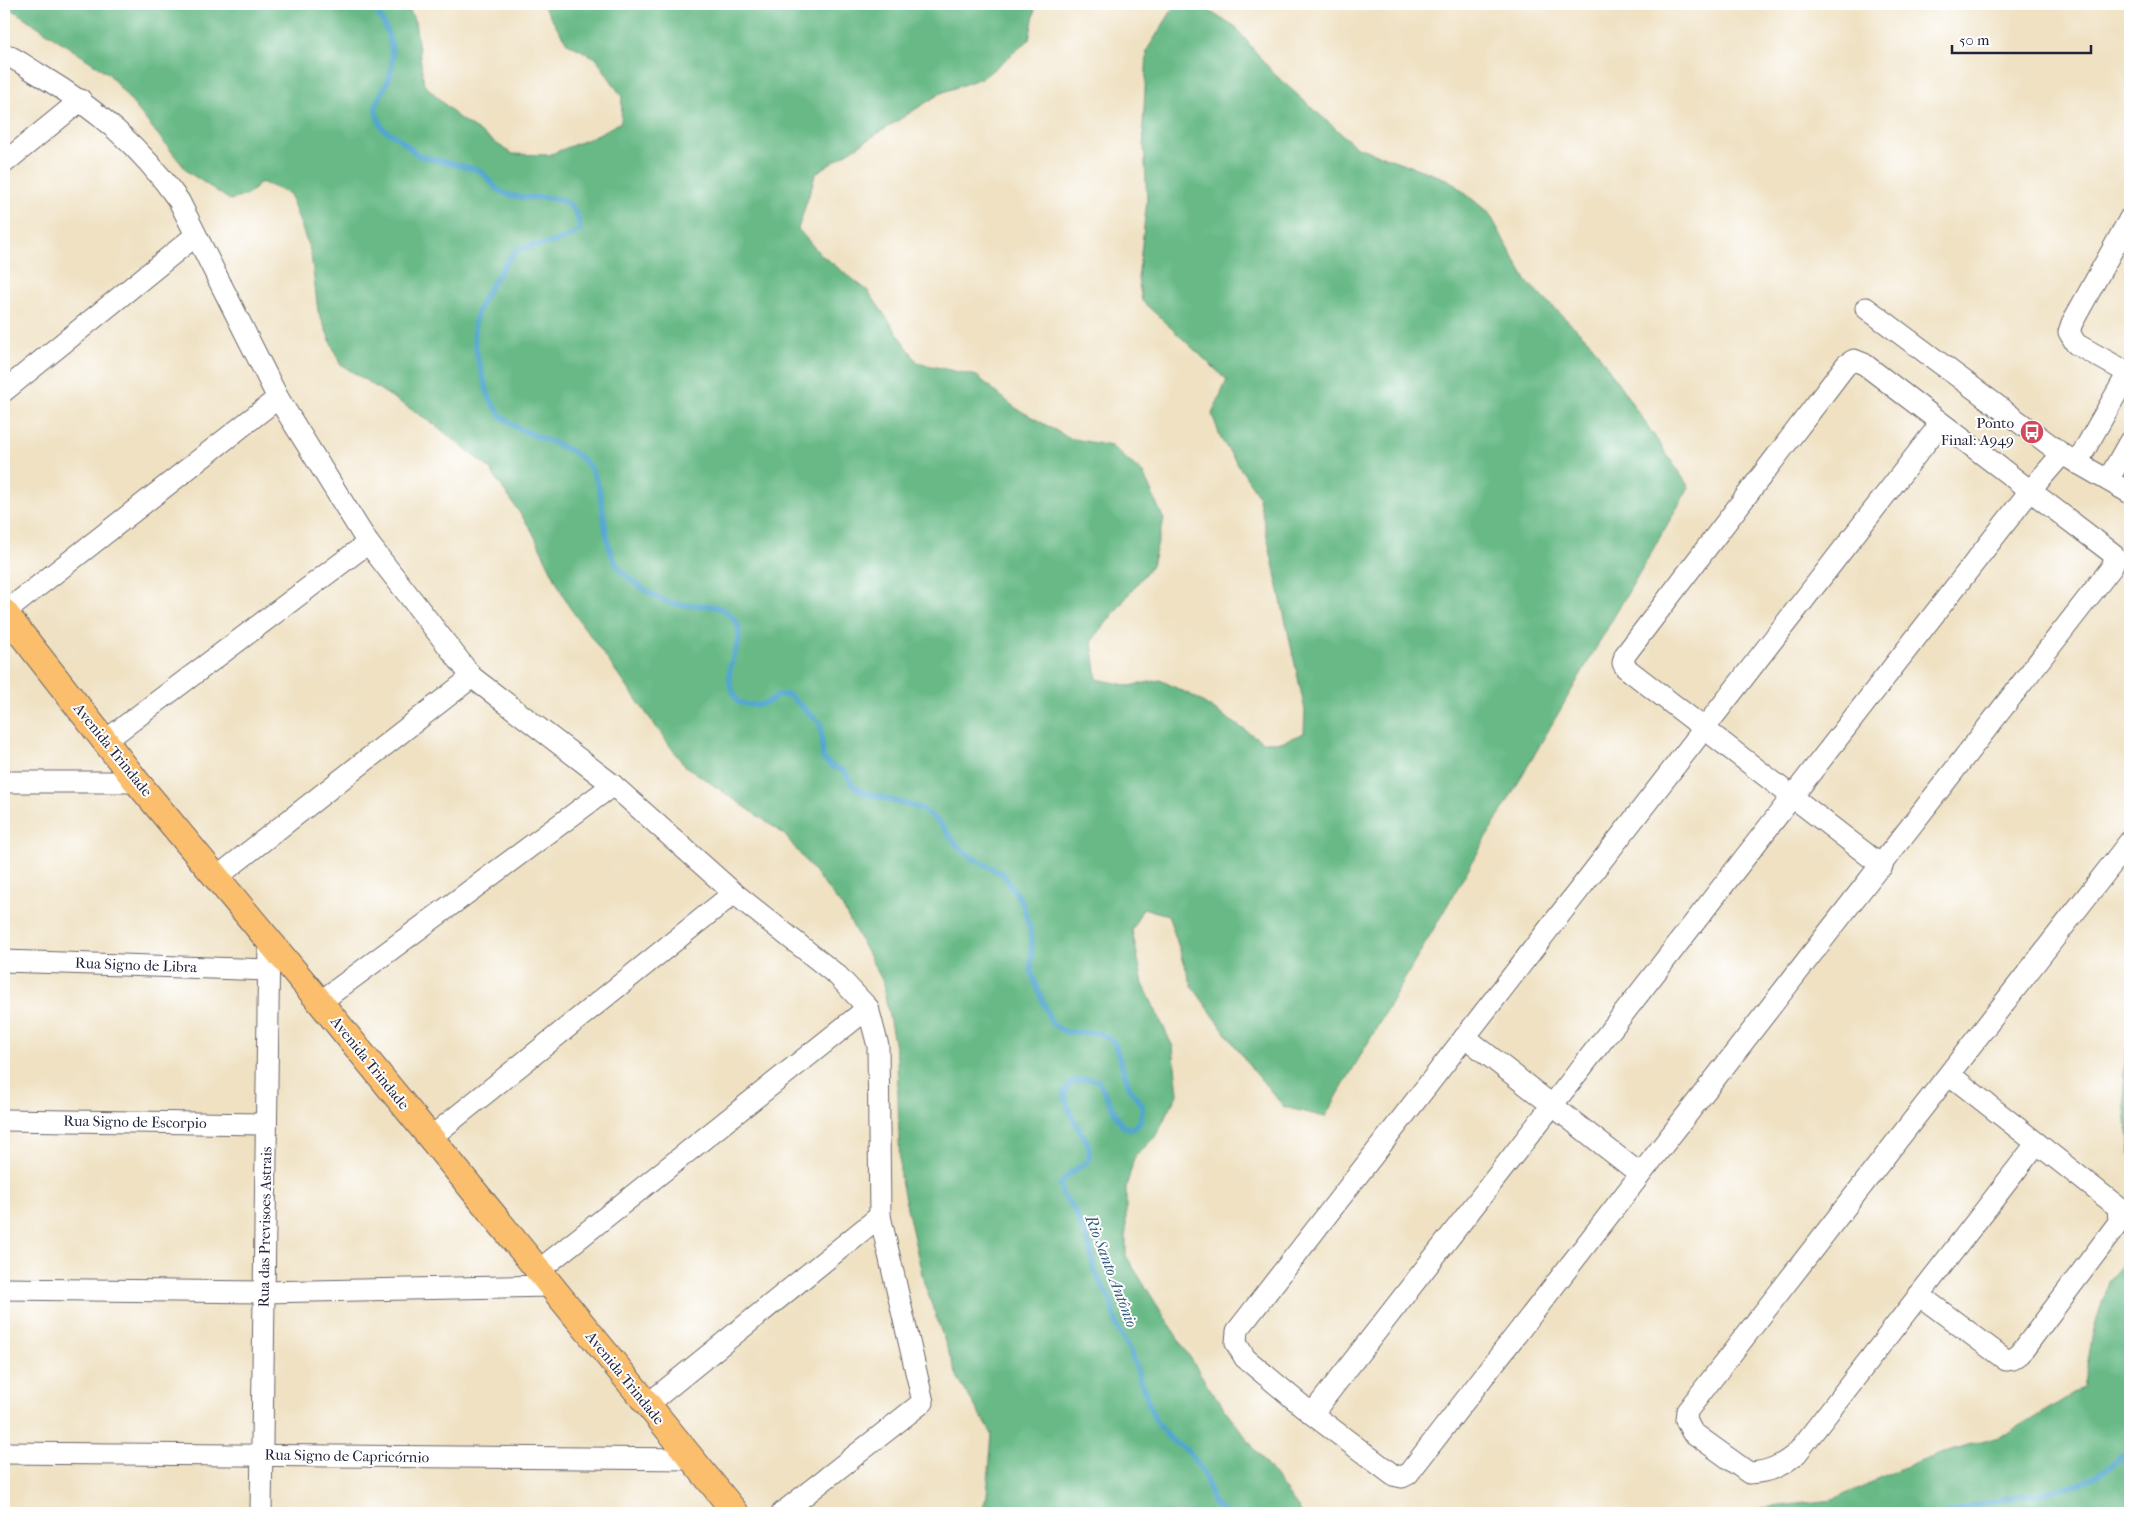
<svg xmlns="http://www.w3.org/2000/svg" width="2134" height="1517" viewBox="0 0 2134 1517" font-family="'IM FELL French Canon',serif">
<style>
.forest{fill:#67b986;stroke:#446e60}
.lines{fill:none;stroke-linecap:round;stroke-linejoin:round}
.stream{stroke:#53a7cf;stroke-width:5.5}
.minor-casing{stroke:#6a656a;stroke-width:23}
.major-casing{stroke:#6a656a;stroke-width:28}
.minor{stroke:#fff;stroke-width:21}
.major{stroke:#fabe6d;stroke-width:26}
.labels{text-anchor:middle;stroke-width:4;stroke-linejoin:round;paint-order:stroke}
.poi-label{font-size:15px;fill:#22223b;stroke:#fff;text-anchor:end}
.street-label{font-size:15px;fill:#22223b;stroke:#fff}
.water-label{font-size:16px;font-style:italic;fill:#385e7e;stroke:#fff}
</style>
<rect width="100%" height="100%" fill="#fff"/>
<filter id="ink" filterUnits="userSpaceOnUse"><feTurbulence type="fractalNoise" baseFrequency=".02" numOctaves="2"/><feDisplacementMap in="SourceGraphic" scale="10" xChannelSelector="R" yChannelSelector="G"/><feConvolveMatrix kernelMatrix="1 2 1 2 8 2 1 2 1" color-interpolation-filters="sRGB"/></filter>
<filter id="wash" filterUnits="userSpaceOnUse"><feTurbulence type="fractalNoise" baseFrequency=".0096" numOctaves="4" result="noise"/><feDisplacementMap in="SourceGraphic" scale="20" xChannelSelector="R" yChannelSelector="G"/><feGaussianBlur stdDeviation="1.12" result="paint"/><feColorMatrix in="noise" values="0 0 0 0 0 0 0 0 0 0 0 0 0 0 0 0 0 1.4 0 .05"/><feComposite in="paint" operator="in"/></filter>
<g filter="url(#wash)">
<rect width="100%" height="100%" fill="#efe1c2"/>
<g class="forest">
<path d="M4,4H407L415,22L424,84L459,118L512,154L549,155L593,137L621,122L622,97L596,58L567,43L542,4H1036L1029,40L984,77L941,93L816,173L798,229L820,254L868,291L918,363L977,376L1014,407L1069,438L1111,446L1143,473L1164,520L1152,565L1092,641L1097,679L1130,686L1160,680L1195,697L1263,742H1281L1304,733L1305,710L1258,495L1221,439L1212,414L1227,380L1142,301L1138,279L1147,200L1143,127L1147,50L1176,4H1198L1236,28L1273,73L1355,146L1449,180L1489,213L1527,282L1591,343L1689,487L1325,1117L1284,1107L1249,1065L1192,986L1168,915L1143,908L1132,930L1143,984L1173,1047L1178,1093L1155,1137L1134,1158L1126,1188V1256L1210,1389L1302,1513H981L987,1495L992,1434L958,1379L924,1283L900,1177L897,1058L882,980L843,908L784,834L683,764L568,605L532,531L489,468L434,424L340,364L318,311L311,254L290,194L261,182L248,195L230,200L188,172L109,74Z"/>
<path d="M2130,1032V1155L2123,1074Z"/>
<path d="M2130,1256V1513H1748L1762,1508L1833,1500L1898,1470L1951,1450L2009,1433L2083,1388L2093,1333L2108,1281Z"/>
</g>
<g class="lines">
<g class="stream">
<path d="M370,4C387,21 397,51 390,75C387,86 378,96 376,107C375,114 380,123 383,129L397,137L419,156L479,170C490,178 495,192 509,195C539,203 576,185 580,230C572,235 563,240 553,242C541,246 527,244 517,251C509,256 503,267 498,275C470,316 469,330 483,377C487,390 490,403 500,414C523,441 574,439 592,471C611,504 596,554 630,579C643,589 659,601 675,604C695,608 716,599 732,617C748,633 732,653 730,670C728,683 732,691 738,702C752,707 767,706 778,695H789L821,724L823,759L832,766L844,771L852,785L865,793L922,809L939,822L957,845L972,858L1003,874L1023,904L1032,938L1031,972L1052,1024L1065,1032L1099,1033L1114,1042L1130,1089L1142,1104L1141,1121L1132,1129L1122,1126L1098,1080L1085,1079L1072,1082L1064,1093L1070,1113L1089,1146V1160C1079,1168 1066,1174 1060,1185L1063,1196L1073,1207L1090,1247L1094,1270L1111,1301L1117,1327L1130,1351L1155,1420L1169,1438L1189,1452L1204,1473L1214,1504L1224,1513"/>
<path d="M1947,1513L1968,1506L2061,1490L2096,1477L2130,1451"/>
</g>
</g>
</g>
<g filter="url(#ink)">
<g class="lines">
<g class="minor-casing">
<g id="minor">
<path d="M4,54C17,59 28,68 40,75C98,110 140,146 179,201L278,398L368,543L472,677L613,785L734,893L838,976L868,1008L878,1046L880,1216L923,1402L782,1513"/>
<path d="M4,163L81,100"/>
<path d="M2130,218L2072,323L2069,332L2076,344L2130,374"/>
<path d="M1866,308L2062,454L2130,493"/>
<path d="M4,391L195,236"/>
<path d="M2077,463L2128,373"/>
<path d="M2108,480L2130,441"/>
<path d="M4,613L278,398"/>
<path d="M105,741L368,543"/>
<path d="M4,782H137"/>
<path d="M1882,866C1797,800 1711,734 1626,668L1623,663L1625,655L1846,365L1854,360L1864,364L2112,553L2115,559L2112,567L1408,1474L1402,1477L1393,1475L1312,1414L1245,1358L1236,1343L1237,1331L1941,423"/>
<path d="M217,877L472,677"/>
<path d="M4,961L268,970"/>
<path d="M320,1002L613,785"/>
<path d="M1465,1037L1640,1174"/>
<path d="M4,1120L266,1124"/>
<path d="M430,1138L734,893"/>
<path d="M2037,1143L1797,1453C1782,1466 1769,1472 1749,1473L1692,1432L1686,1420L1687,1411L2130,841"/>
<path d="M538,1271L868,1008"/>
<path d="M4,1289L264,1292L550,1286"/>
<path d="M1919,1295L2006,1360L2013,1359L2020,1354L2119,1222L2118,1207L1950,1075"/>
<path d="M647,1405L880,1216"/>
<path d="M1312,1414L2030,491L2062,454"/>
<path d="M4,1453L691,1459"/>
<path d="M261,1513L269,940"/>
</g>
</g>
<g class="major-casing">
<path id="major" d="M4,612L137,782L320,1002L736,1513"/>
</g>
<use href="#minor" class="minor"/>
<use href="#major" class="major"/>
</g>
</g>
<defs>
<g id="bus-disc" transform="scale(1.25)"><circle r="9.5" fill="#d1495b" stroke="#fff"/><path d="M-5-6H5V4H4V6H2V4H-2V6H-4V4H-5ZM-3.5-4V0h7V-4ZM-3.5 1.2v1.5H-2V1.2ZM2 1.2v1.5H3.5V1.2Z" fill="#fff"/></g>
</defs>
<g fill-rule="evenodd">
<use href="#bus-disc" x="2032" y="432"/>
</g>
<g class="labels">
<g class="poi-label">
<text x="2014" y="428">Ponto<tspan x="2014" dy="17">Final: A949</tspan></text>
</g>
<g class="street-label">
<text transform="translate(113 750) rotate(51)" y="5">Avenida Trindade</text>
<text transform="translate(136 965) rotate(2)" y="5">Rua Signo de Libra</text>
<text transform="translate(370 1063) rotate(51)" y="5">Avenida Trindade</text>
<text transform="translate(135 1122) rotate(1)" y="5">Rua Signo de Escorpio</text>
<text transform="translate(265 1227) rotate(-89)" y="5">Rua das Previsoes Astrais</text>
<text transform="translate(625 1378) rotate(51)" y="5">Avenida Trindade</text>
<text transform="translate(347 1456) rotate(1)" y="5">Rua Signo de Capricórnio</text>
</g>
<g class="water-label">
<text transform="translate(1112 1271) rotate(69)" y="6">Rio Santo Antônio</text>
</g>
</g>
<rect width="2134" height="1517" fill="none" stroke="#fff" stroke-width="20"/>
<path d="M1952 45v8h139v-8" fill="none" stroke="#22223b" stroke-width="2.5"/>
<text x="1959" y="45" font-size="15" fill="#22223b" stroke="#ffffff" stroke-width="4" paint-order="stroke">50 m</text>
</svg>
